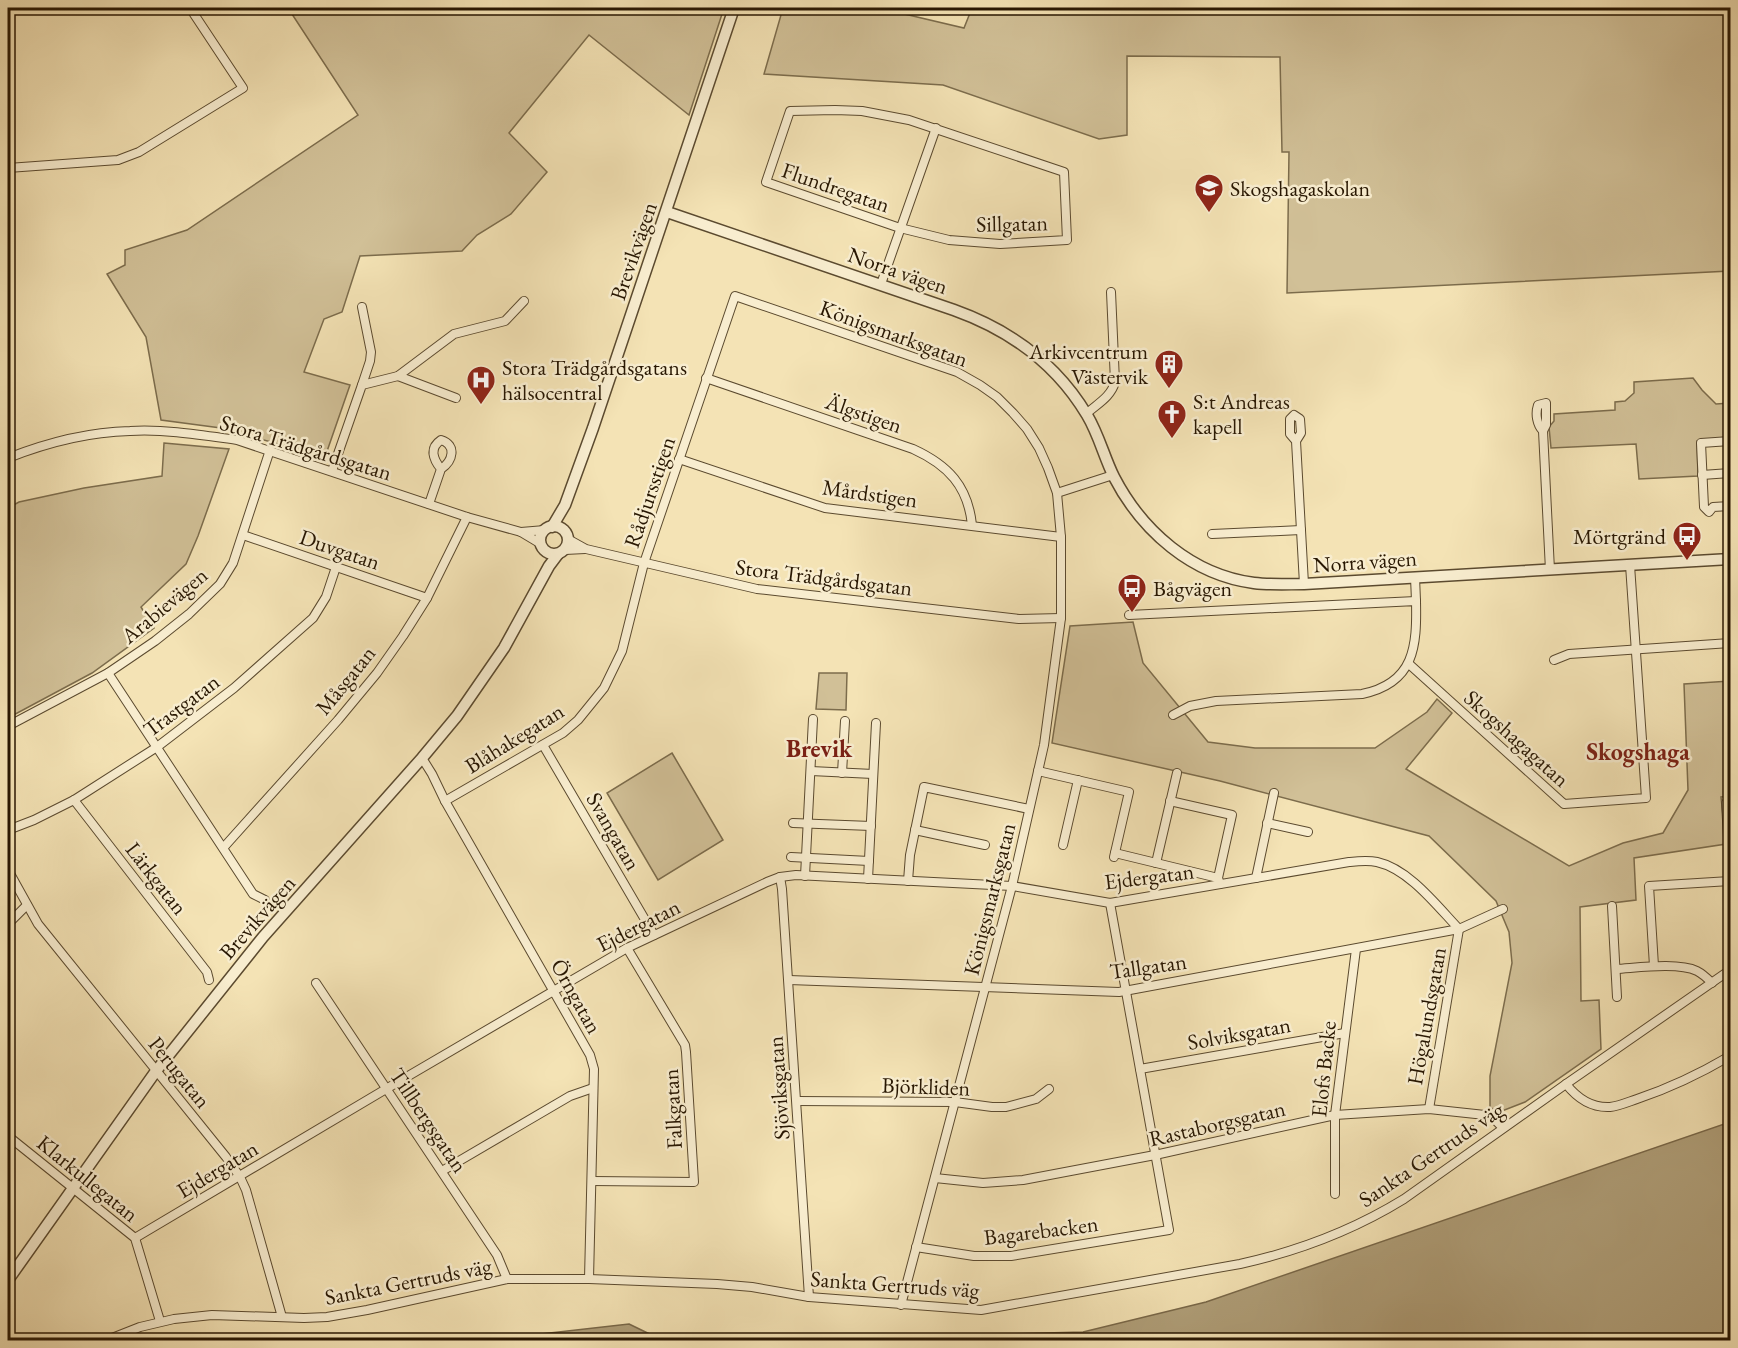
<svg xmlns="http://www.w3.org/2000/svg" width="1738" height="1348" viewBox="0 0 1738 1348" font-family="'EB Garamond',serif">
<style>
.green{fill:#d1c097;stroke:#7c6c4c;stroke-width:1.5}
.water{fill:#af9e78;stroke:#796849;stroke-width:1.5}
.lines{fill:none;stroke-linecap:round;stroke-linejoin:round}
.minor-casing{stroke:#5b4a2f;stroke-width:10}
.tertiary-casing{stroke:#5b4a2f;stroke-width:13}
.minor{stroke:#f8edcf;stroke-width:8}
.tertiary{stroke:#f8edcf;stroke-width:10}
.labels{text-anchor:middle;stroke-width:5;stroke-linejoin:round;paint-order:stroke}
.street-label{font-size:22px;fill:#281702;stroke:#f8edcf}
.poi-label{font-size:22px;fill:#281702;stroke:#f8edcf;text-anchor:start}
.neighbourhood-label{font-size:24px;font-weight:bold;fill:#7a1f14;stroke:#f8edcf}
</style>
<rect width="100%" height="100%" fill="#f4e3b5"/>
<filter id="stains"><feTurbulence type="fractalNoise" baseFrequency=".00333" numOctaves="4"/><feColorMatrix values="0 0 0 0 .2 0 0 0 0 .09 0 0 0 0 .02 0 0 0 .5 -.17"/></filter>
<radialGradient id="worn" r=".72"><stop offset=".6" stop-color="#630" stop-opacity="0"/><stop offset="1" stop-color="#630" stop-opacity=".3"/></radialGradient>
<g class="green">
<path d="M288,8H724L689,115L589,35L509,133L547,172L511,214L477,235L462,251L360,256L342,312L324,319L304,372L350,385L325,457L221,428L161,420L146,337L107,274L125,265V250L187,230L358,115Z"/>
<path d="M783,8H879L964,28L972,8H1730V271L1287,293L1289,152H1282L1280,57L1127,56V135L1099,139L943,85L764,74Z"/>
<path d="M1693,378L1702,390L1716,404L1730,403V439L1697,441L1698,476L1639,479L1636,444L1551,448L1549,427L1554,421V414L1615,410V402L1625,401L1634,393V382Z"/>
<path d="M164,443L229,449L198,536L186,564L141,607L154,628L92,673L8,718V508L19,502L84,488L162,476Z"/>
<path d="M1133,622L1143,663L1208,742L1255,748H1375L1427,712L1437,699L1452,713L1406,769L1569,866L1623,843L1663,833L1688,790L1684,684L1730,681V796L1721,797L1726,844L1634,858L1636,900L1580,907L1581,1001L1599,1000L1601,1049L1525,1102L1502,1111L1490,1108V1076L1512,963L1509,932L1496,901L1429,836L1220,781L1052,743L1070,626Z"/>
<path d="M819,673H847L846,710L816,709Z"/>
<path d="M672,753L723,840L658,880L607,793Z"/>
</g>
<g class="water">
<path d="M1730,1122V1340H998L1005,1334L1083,1332L1206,1302Z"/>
<path d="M629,1324L662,1340H443L532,1335Z"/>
</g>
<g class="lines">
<g class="minor-casing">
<g id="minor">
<path d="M835,110L862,111L909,120L1064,172L1067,240L1000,244L949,240L900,228L766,182L790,111Z"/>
<path d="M8,168L118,160L139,152L243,88L190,8"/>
<path d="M881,284L936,128"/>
<path d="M362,307L371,352L370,361L362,385"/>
<path d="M398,376L456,398"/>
<path d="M706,378L913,449C948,465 968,486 972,525"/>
<path d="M1086,414C1097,404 1111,397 1115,382L1111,292"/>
<path d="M1543,431C1537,425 1535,414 1538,405L1546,403V425L1543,431L1550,570"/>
<path d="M1296,441L1290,434V419L1294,415L1300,419L1301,433L1296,441L1304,584"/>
<path d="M1730,441L1701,443L1704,507L1709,512L1713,507L1730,506"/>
<path d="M8,458C46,443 88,432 130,431C166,429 201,435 237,440L467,517L521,532L541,544"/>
<path d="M679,459L825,508L1061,537"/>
<path d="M332,471L362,385L398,376L454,334L505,321L524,301"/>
<path d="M1702,475L1730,473"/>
<path d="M1057,493L1113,475"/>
<path d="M429,504L441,469C453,461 457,445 441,440C429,448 433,459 441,469"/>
<path d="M521,532L545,530"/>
<path d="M1212,534L1301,530"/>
<path d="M243,535L427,598"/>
<path d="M568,539L586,549L757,589L1019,619L1061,618"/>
<path d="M565,550L585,549"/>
<path d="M1415,577L1416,601"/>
<path d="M1129,615L1416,601C1417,646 1415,683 1362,694L1216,701L1190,706L1173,715"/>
<path d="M1554,660L1569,654L1730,643"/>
<path d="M1409,664L1564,804L1646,798L1630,565"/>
<path d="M108,673L253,894L265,900"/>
<path d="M8,726L108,673L155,641L189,614L220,584L233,563L270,450"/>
<path d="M543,745L654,935"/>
<path d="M422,758L432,774L445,801L590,1055L594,1069L589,1279"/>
<path d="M811,771L873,774"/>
<path d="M1038,771L1129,792L1114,857"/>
<path d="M842,773L845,721"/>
<path d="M74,800L207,972L209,980"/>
<path d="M445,801L563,733L578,720L604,688L622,651L644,563L735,296L957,372L980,385L997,397L1013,413L1027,429L1039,448L1048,468L1057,493L1061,537V618L1044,745L1012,886L901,1305"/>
<path d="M1170,801L1232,815L1218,878L1220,884"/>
<path d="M1726,803L1730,871"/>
<path d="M793,823L871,826"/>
<path d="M1267,823L1308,832"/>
<path d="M8,830L34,820L74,800L157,747L234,688L313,618L326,597L336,567"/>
<path d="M915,830L985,845"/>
<path d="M1063,845L1078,780"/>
<path d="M224,847L338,720L377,673L403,636L427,598L467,517"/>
<path d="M1115,853L1218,878"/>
<path d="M791,857L869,861"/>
<path d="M1156,863L1177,773"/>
<path d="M8,870L38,924L226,1157L240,1177L246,1190L282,1317"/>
<path d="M805,876L813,719"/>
<path d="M780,877L782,889L809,1297"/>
<path d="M1256,878L1274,793"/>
<path d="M868,879L876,723"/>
<path d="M908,881L910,855L924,787L1029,809"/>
<path d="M1612,906L1617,997"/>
<path d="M8,924L27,905"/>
<path d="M1654,966L1649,886L1730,881"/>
<path d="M1616,969C1636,968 1678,962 1697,971C1703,974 1707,978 1712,983"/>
<path d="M789,980L1119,992L1459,929L1503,909"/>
<path d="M316,983L497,1255L507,1279"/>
<path d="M1140,1069L1345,1033"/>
<path d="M1566,1084C1577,1098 1591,1108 1610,1107C1619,1106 1628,1102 1637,1099C1670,1088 1701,1073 1730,1056"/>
<path d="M797,1101L955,1102L992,1107H1006L1036,1099L1049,1089"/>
<path d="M1429,1109L1459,929"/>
<path d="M8,1136L135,1238L160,1321"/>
<path d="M442,1171L570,1096L593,1088"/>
<path d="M935,1178L983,1183L1023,1180L1155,1155L1335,1115L1429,1109L1485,1115L1492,1117L1503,1128"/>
<path d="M592,1181L694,1182L686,1052L685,1045L627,948"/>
<path d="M1335,1194V1115L1356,949"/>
<path d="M135,1238L386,1089L627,948L767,882L780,877L796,875L1012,886L1110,903L1349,862C1359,861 1368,860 1377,862C1409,869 1437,906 1459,929"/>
<path d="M916,1247L974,1256H1011L1169,1230L1110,903"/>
<path d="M107,1340L140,1327L174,1319L212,1315L304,1318L327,1317L367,1310L507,1279H589L717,1284L752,1287L809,1297L981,1310L1240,1264C1299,1251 1352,1231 1404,1199L1566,1084L1730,970"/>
</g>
</g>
<g class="tertiary-casing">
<g id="tertiary">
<path d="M667,212L954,310C1010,330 1056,363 1087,415C1099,435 1104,457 1114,477C1142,531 1192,575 1254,583C1270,585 1287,584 1304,584L1730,559"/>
<circle cx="554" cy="540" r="14"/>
<path d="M552,527L565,505L593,428L734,8"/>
<path d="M8,1280L156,1071L263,937L422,758L457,716L504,648L549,566L558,554"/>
</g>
</g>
<use href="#minor" class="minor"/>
<use href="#tertiary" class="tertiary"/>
</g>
<defs>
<g id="school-pin" transform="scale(1.5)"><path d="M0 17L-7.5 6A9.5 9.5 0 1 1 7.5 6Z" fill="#8f2418" stroke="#f8edcf"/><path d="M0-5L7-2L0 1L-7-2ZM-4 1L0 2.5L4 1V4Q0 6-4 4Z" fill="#fff"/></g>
<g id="building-pin" transform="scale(1.5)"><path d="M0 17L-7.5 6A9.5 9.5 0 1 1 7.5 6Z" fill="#8f2418" stroke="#f8edcf"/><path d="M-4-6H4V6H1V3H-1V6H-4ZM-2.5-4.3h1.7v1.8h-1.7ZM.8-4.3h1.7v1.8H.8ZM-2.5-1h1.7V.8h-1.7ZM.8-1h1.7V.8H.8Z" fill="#fff"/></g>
<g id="hospital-pin" transform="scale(1.5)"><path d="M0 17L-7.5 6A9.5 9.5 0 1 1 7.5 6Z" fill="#8f2418" stroke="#f8edcf"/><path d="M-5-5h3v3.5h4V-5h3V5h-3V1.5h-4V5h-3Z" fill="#fff"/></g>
<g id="church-pin" transform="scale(1.5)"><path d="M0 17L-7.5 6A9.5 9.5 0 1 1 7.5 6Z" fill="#8f2418" stroke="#f8edcf"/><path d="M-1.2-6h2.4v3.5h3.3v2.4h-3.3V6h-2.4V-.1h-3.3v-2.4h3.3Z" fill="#fff"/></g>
<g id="bus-pin" transform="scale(1.5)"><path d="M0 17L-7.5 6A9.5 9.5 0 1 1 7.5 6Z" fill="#8f2418" stroke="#f8edcf"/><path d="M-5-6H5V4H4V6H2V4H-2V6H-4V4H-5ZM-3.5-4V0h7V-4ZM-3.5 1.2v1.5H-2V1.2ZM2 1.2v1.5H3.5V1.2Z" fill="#fff"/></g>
</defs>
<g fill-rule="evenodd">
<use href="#school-pin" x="1209" y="188"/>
<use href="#building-pin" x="1169" y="364"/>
<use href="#hospital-pin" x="481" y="380"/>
<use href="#church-pin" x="1172" y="414"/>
<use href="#bus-pin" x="1687" y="536"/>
<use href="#bus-pin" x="1132" y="588"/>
</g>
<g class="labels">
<g class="street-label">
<text transform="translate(836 187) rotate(19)" y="8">Flundregatan</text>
<text transform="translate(1012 223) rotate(-1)" y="8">Sillgatan</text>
<text transform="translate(633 251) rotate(-71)" y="8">Brevikvägen</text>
<text transform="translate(898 270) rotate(19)" y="8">Norra vägen</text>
<text transform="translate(894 333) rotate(20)" y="8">Königsmarksgatan</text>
<text transform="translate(864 413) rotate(19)" y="8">Älgstigen</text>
<text transform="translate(306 447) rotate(17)" y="8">Stora Trädgårdsgatan</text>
<text transform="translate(649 492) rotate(-71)" y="8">Rådjursstigen</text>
<text transform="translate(870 493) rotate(8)" y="8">Mårdstigen</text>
<text transform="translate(340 549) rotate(19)" y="8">Duvgatan</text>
<text transform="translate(1365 561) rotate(-4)" y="8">Norra vägen</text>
<text transform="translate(824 577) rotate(7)" y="8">Stora Trädgårdsgatan</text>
<text transform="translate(164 605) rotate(-40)" y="8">Arabievägen</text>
<text transform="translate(345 680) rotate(-51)" y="8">Måsgatan</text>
<text transform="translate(181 705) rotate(-37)" y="8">Trastgatan</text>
<text transform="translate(514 738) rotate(-32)" y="8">Blåhakegatan</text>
<text transform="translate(1517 738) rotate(42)" y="8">Skogshagagatan</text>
<text transform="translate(614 831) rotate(60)" y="8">Svangatan</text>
<text transform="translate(1149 876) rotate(-7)" y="8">Ejdergatan</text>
<text transform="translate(157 878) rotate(52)" y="8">Lärkgatan</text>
<text transform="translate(989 899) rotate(-76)" y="8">Königsmarksgatan</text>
<text transform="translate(257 917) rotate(-49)" y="8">Brevikvägen</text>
<text transform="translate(638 925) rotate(-27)" y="8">Ejdergatan</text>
<text transform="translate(1148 966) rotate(-8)" y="8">Tallgatan</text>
<text transform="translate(577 996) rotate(61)" y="8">Örngatan</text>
<text transform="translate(1426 1016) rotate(-80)" y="8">Högalundsgatan</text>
<text transform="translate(1239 1033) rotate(-10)" y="8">Solviksgatan</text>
<text transform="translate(1323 1069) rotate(-84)" y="8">Elofs Backe</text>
<text transform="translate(180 1072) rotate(51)" y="8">Perugatan</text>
<text transform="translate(926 1086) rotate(2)" y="8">Björkliden</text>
<text transform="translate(778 1088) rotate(-94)" y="8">Sjöviksgatan</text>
<text transform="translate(672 1109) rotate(-93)" y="8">Falkgatan</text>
<text transform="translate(429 1120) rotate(56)" y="8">Tillbergsgatan</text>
<text transform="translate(1217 1123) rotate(-13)" y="8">Rastaborgsgatan</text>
<text transform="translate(1431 1154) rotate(-34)" y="8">Sankta Gertruds väg</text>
<text transform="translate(217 1169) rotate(-31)" y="8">Ejdergatan</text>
<text transform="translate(88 1178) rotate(39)" y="8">Klarkullegatan</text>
<text transform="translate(1041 1230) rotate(-7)" y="8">Bagarebacken</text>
<text transform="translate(408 1281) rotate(-11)" y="8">Sankta Gertruds väg</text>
<text transform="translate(895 1284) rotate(4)" y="8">Sankta Gertruds väg</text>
</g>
<g class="poi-label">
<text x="1230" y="196">Skogshagaskolan</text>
<text x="1148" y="359" text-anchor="end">Arkivcentrum<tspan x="1148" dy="25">Västervik</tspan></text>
<text x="502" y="375">Stora Trädgårdsgatans<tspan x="502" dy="25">hälsocentral</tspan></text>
<text x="1193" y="409">S:t Andreas<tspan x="1193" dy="25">kapell</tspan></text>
<text x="1666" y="544" text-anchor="end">Mörtgränd</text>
<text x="1153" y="596">Bågvägen</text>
</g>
<g class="neighbourhood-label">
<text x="819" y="757">Brevik</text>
<text x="1638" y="760">Skogshaga</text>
</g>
</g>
<rect width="1738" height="1348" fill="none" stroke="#f4e3b5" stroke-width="30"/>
<rect x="9" y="9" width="1720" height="1330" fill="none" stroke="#281702" stroke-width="3"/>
<rect x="15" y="15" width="1708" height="1318" fill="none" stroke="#281702" stroke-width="1.5"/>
<rect width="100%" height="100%" filter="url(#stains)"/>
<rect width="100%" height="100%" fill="url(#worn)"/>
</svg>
